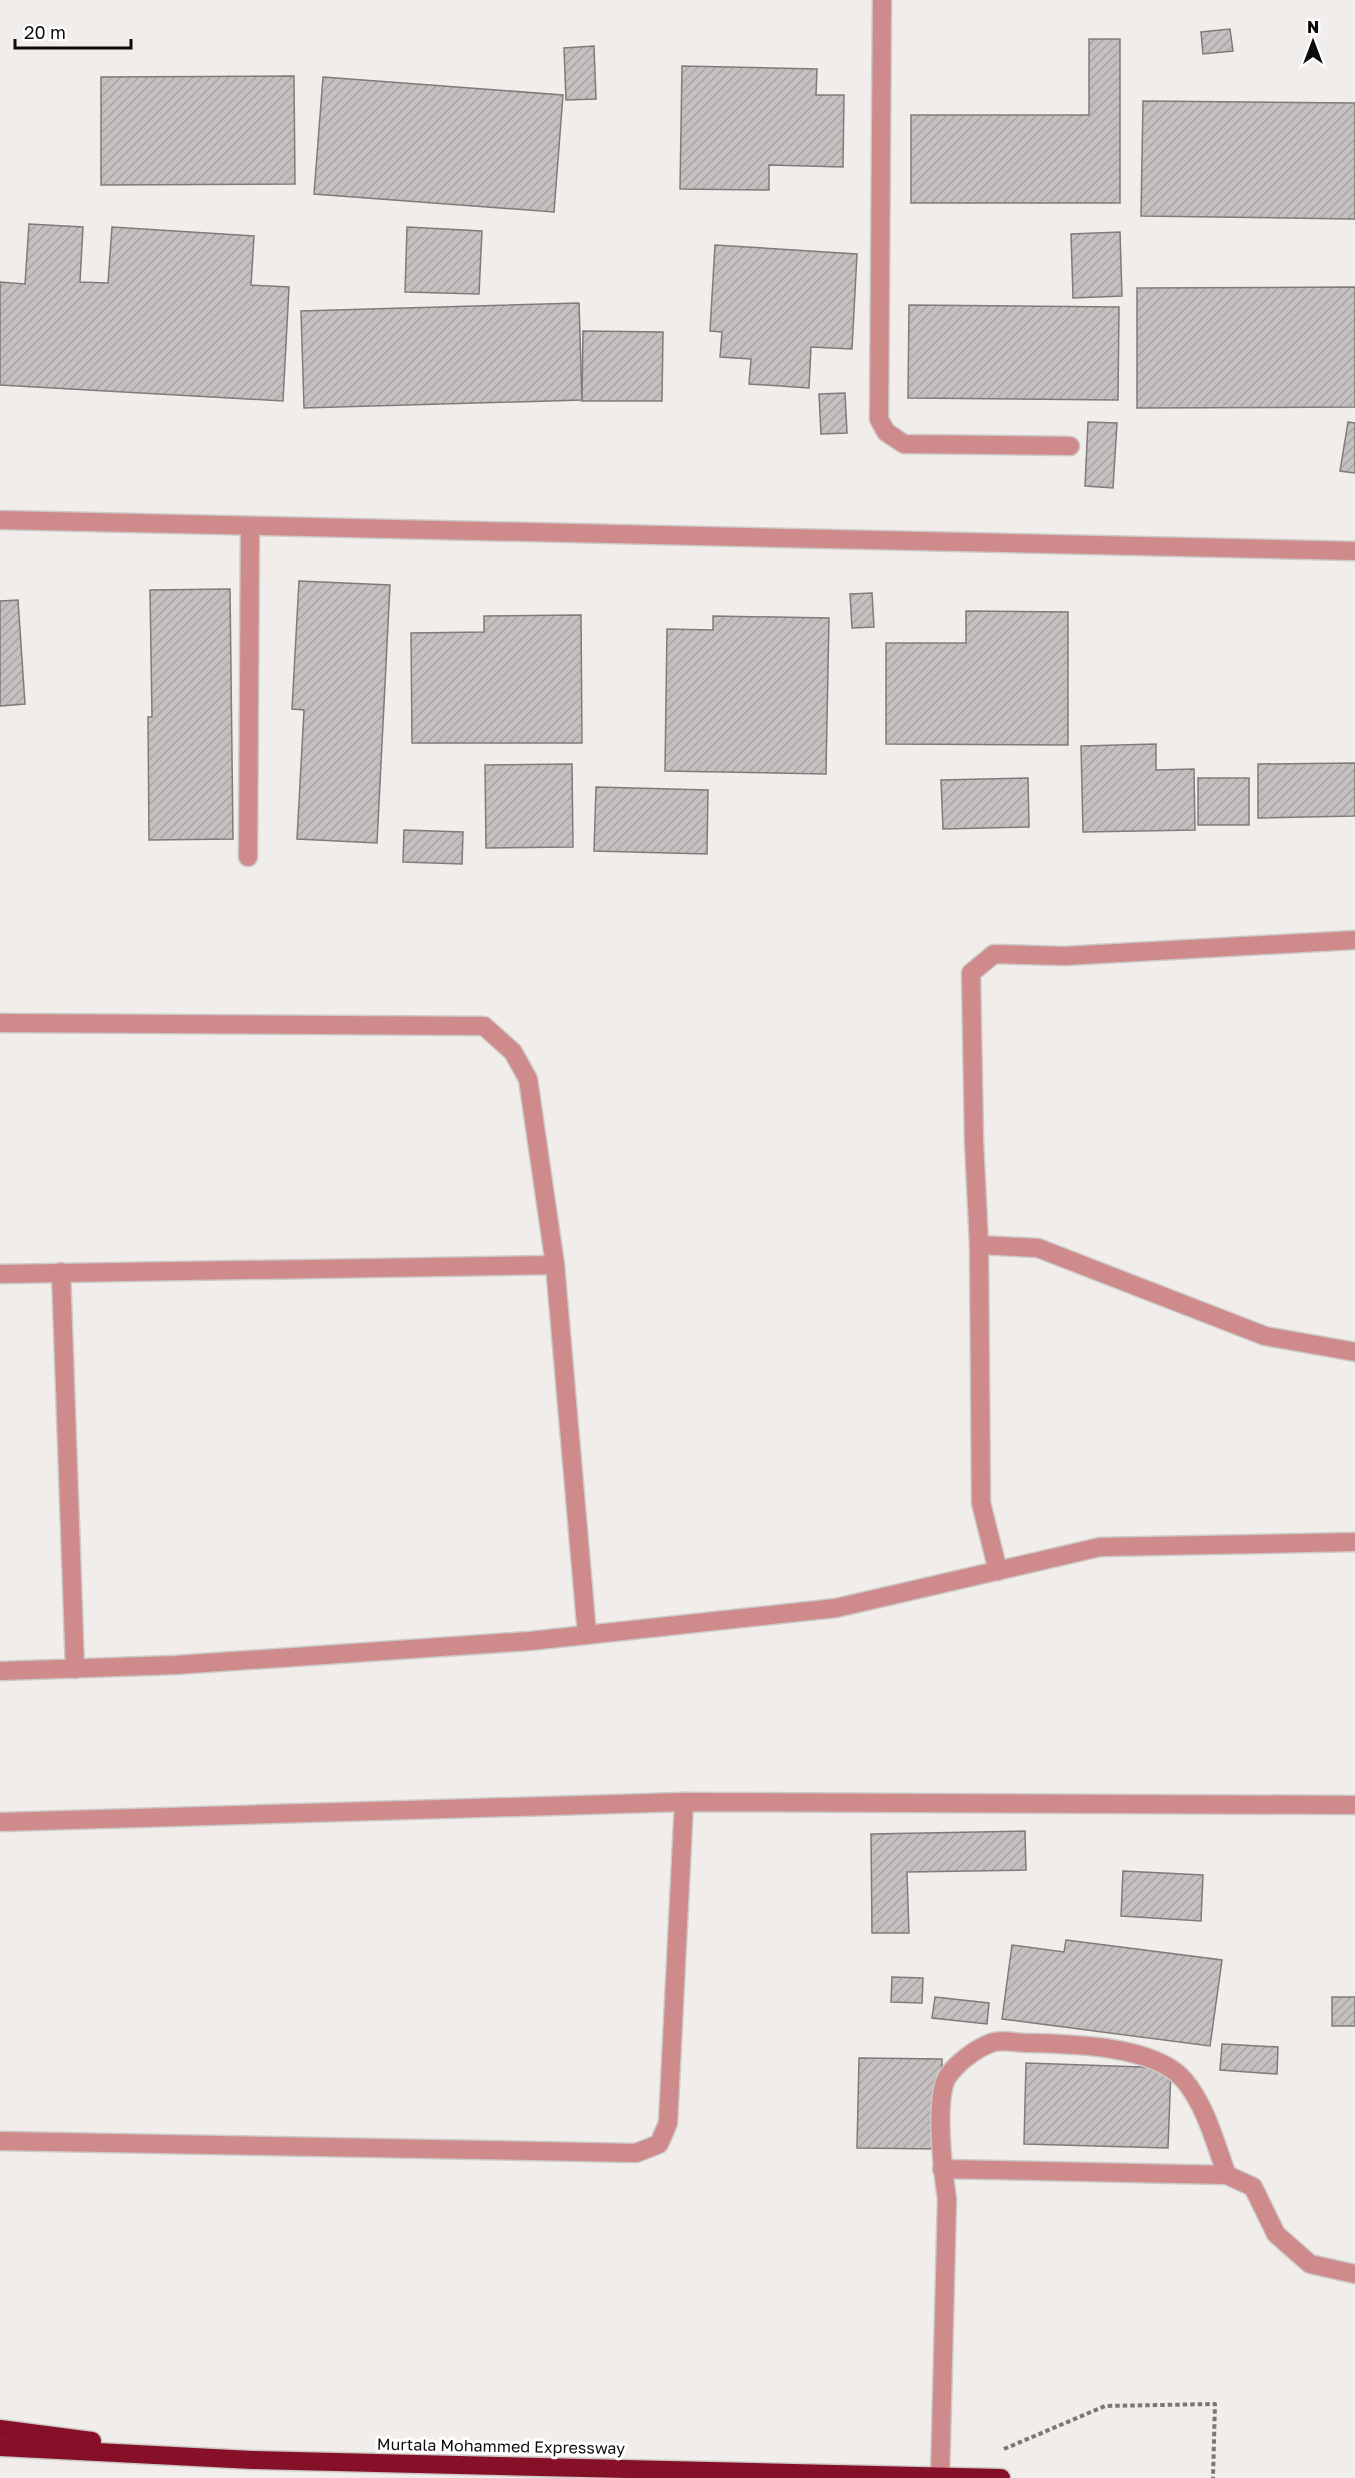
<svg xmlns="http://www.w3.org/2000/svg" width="1355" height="2478" viewBox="0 0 1355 2478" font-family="'Golos Text',sans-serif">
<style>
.building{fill:url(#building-hatch);stroke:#7e7b7a;stroke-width:1.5}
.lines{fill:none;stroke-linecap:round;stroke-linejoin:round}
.minor-casing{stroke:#ccc9c7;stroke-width:21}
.highway-casing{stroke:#ccc9c7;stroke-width:21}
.path{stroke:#7a7877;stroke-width:4;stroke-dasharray:4.5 3;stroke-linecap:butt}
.minor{stroke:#cf8a8c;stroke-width:18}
.highway{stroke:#871029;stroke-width:18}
.labels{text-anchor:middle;stroke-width:6;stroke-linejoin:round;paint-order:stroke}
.street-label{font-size:16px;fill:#0d0c0c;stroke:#fff}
</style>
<defs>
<pattern id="building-hatch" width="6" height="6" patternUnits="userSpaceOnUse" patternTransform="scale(1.5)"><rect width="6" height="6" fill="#c4c0bf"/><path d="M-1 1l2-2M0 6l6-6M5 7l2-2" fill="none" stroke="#a7a4a3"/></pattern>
</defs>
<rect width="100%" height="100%" fill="#f0edeb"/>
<g class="building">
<path d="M1230,29L1233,51L1203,54L1201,32Z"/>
<path d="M1089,39H1120V203H911V115H1089Z"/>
<path d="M594,46L596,99L566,100L564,48Z"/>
<path d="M682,66L817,69L816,95H844L843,167L769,165V190L680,189Z"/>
<path d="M294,76L295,184L101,185V77Z"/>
<path d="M323,77L563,95L554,212L314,194Z"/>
<path d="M1143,101L1355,103V219L1141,216Z"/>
<path d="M29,224L83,227L80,282L108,283L112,227L254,236L251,285L289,287L283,401L0,385V282L25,284Z"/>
<path d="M407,227L482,231L479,294L405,292Z"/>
<path d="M1120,232L1122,296L1073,298L1071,234Z"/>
<path d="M715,245L857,254L852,349L811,347L809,388L749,384L751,359L720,357L722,332L710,331Z"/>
<path d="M1355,287V407L1137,408V288Z"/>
<path d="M579,303L582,400L304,408L301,311Z"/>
<path d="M909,305L1119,307L1118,400L908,398Z"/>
<path d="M583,331L663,332L662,401H582Z"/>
<path d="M845,393L847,433L821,434L819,394Z"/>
<path d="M1088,422L1117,423L1113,488L1085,486Z"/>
<path d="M1348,422L1355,423V473L1340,471Z"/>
<path d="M299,581L390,585L377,843L297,839L304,710L292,709Z"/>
<path d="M230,589L233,839L149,840L148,717H152L150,590Z"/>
<path d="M872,593L874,627L852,628L850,594Z"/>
<path d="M18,600L25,704L0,706V601Z"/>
<path d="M966,611L1068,612V745L886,744V643H966Z"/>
<path d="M581,615L582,743H412L411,633L484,632V616Z"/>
<path d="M713,616L829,618L826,774L665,771L667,629L713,630Z"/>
<path d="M1156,744V770L1194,769L1195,830L1083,832L1081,746Z"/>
<path d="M1355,763V816L1258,818V764Z"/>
<path d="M572,764L573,847L486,848L485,765Z"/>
<path d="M1028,778L1029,827L943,829L941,780Z"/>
<rect x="1198" y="778" width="51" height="47"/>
<path d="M596,787L708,790L707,854L594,851Z"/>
<path d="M404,830L463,832L462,864L403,862Z"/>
<path d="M1025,1831L1026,1870L907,1872L909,1933H872L871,1834Z"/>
<path d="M1123,1871L1203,1875L1201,1921L1121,1916Z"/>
<path d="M1066,1940L1222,1960L1210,2046L1002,2019L1012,1945L1064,1952Z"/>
<path d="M892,1977L923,1978L922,2003L891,2002Z"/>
<path d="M935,1997L989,2003L987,2024L932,2018Z"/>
<rect x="1332" y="1997" width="23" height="29"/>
<path d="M1222,2044L1278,2047L1277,2074L1220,2070Z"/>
<path d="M859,2058L942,2059L941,2149L857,2148Z"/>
<path d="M1026,2063L1171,2068L1168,2148L1024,2144Z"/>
</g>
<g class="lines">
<g class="minor-casing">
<g id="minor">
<path d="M882,0L879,419L886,432L904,444L1070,446"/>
<path d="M0,520L1355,551"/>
<path d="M248,857L250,526"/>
<path d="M1355,940L1064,956L994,954L971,973L974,1142L979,1245L1038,1248L1265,1336L1355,1352"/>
<path d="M0,1023L484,1026L513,1052L528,1079L555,1265L587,1635"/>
<path d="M979,1245L981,1503L998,1571"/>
<path d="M61,1272L75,1669"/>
<path d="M0,1274L555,1265"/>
<path d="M0,1671L175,1665L530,1641L836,1608L1100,1547L1355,1542"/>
<path d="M0,1822L684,1802L1355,1805"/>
<path d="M0,2141L636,2153L659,2144L668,2123L684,1802"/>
<path d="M942,2169L1227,2175L1253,2187L1276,2234L1310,2264L1355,2274"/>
<path d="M940,2477L947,2199C943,2174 934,2096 948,2076C957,2063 975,2049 991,2043C1000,2039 1016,2043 1027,2043C1070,2044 1154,2045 1184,2080C1206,2106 1215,2143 1227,2175"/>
</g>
</g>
<g class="highway-casing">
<g id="highway">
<path d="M0,2429L92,2441"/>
<path d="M0,2447L252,2460L1001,2478"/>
</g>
</g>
<path class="path" d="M1004,2449L1105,2406L1215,2404L1213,2478"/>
<use href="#minor" class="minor"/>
<use href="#highway" class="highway"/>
</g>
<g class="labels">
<g class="street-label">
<text transform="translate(501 2446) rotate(1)" y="6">Murtala Mohammed Expressway</text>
</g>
</g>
<g transform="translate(1313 42)" stroke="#ffffff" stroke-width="4.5" paint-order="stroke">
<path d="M0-4.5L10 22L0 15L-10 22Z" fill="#0d0c0c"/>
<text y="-9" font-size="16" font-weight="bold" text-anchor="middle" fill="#0d0c0c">N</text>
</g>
<path d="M15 39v9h116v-9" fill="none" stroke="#0d0c0c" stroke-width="3"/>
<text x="24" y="39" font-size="18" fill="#0d0c0c" stroke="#ffffff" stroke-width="4.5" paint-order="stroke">20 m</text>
</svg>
